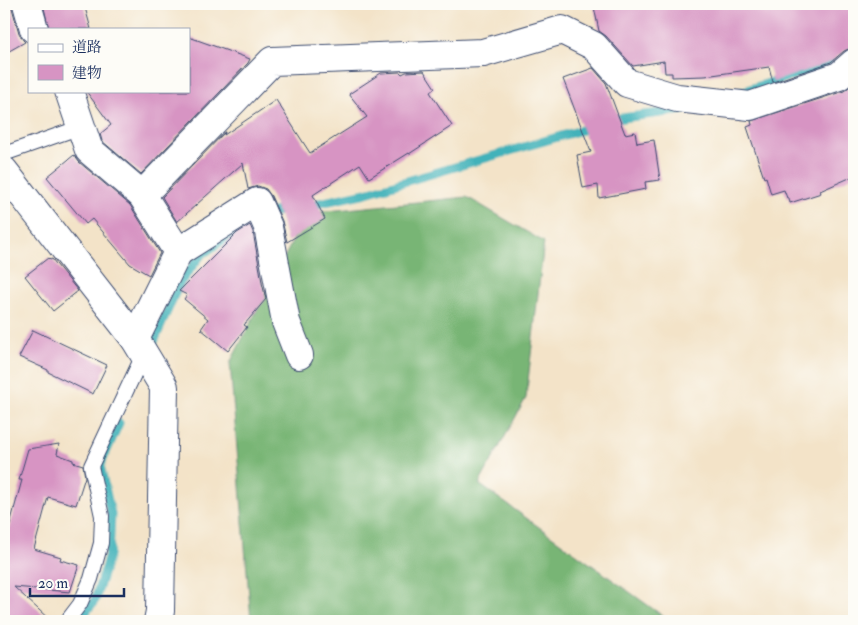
<svg xmlns="http://www.w3.org/2000/svg" width="858" height="625" viewBox="0 0 858 625" font-family="'IM FELL Double Pica','Noto Serif JP',serif">
<style>
.forest{fill:#78b575;stroke:#4a726a}
.lines{fill:none;stroke-linecap:round;stroke-linejoin:round}
.stream{stroke:#42b2ba;stroke-width:9}
.building{fill:#d794c3}
.lane-casing{stroke:#3b4a6e;stroke-width:16}
.street-casing{stroke:#3b4a6e;stroke-width:30}
.lane{stroke:#fff;stroke-width:14}
.street{stroke:#fff;stroke-width:28}
</style>
<rect width="100%" height="100%" fill="#fdfcf7"/>
<filter id="ink" filterUnits="userSpaceOnUse"><feTurbulence type="fractalNoise" baseFrequency=".02" numOctaves="2"/><feDisplacementMap in="SourceGraphic" scale="10" xChannelSelector="R" yChannelSelector="G"/><feConvolveMatrix kernelMatrix="1 2 1 2 8 2 1 2 1" color-interpolation-filters="sRGB"/></filter>
<filter id="wash" filterUnits="userSpaceOnUse"><feTurbulence type="fractalNoise" baseFrequency=".0096" numOctaves="4" result="noise"/><feDisplacementMap in="SourceGraphic" scale="20" xChannelSelector="R" yChannelSelector="G"/><feGaussianBlur stdDeviation="1.12" result="paint"/><feColorMatrix in="noise" values="0 0 0 0 0 0 0 0 0 0 0 0 0 0 0 0 0 1.4 0 .05"/><feComposite in="paint" operator="in"/></filter>
<g filter="url(#wash)">
<rect width="100%" height="100%" fill="#f3e3c8"/>
<path class="forest" d="M467,197L544,242L526,398L479,484L670,621H251L230,363L307,213Z"/>
<g class="lines">
<g class="stream">
<path d="M731,95L816,68L829,60"/>
<path d="M610,122L622,118L683,110"/>
<path d="M306,206L366,193L592,127"/>
<path d="M149,353L179,284L201,255L235,232L271,213L289,209"/>
<path d="M79,621L95,600L109,555L111,514L100,466L119,423"/>
</g>
</g>
<g id="blocks">
<g class="building">
<path d="M4,4H12V8L19,33L23,40L25,42L4,54Z"/>
<path d="M43,4H84L91,29H49Z"/>
<path d="M602,4H647V7L685,4H854V48H851L844,51L831,62L773,82L769,67L705,76L672,77V73H665L664,61L633,66L606,36L599,31L594,7L602,6Z"/>
<path d="M189,37L250,59L248,63L141,174L102,141L100,134L111,125L86,91H189Z"/>
<path d="M593,68L606,83L625,134L635,132L637,143L654,140L660,180L645,182L646,189L599,198L598,185L583,188L577,155L591,152L563,79Z"/>
<path d="M424,71L435,88L430,92L452,126L409,154V153L369,178L360,164L313,195L325,219L287,242L282,221L271,196L266,189L258,186L248,189L243,163L177,222L162,197L225,132L224,135L276,100L310,153L367,117L349,94L381,73L400,72L402,74L406,72Z"/>
<path d="M854,83V176L820,191L821,193L790,203L789,198H787L784,190L771,194L766,177L764,178L747,127L752,125L751,121L844,91Z"/>
<path d="M74,155L79,162L130,205L160,253L149,275L130,264L92,219L86,224L47,177Z"/>
<path d="M250,225L253,232L262,282V283L266,299L244,325L247,327L228,351L201,329L208,319L184,299L187,295L179,291L237,233Z"/>
<path d="M48,258L50,260L52,259L78,291L53,311L25,276Z"/>
<path d="M33,330L107,365L93,394L48,372V370L19,357Z"/>
<path d="M59,444L57,454L73,460V462L83,465L85,477L76,505L48,497L34,549L61,557L60,560L79,565L70,592L14,587L51,621H4V527L9,528L22,480H19L28,449Z"/>
</g>
</g>
</g>
<g filter="url(#ink)">
<use href="#blocks" fill-opacity="0" stroke="#3b4a6e" stroke-width="1"/>
<g class="lines">
<g class="lane-casing">
<g id="lane">
<path d="M4,154L81,127"/>
<path d="M67,621L80,604L91,579L101,543L102,516L91,466L144,353"/>
</g>
</g>
<g class="street-casing">
<g id="street">
<path d="M27,4L34,29"/>
<path d="M69,91L89,150L142,195L178,252L135,339"/>
<path d="M4,171L135,339L164,387L160,611L158,621"/>
<path d="M142,195L272,61L483,53L562,30L594,46L627,83L677,98L750,106L839,76L854,63"/>
<path d="M178,252L257,202L268,227L286,322L299,355"/>
</g>
</g>
<use href="#lane" class="lane"/>
<use href="#street" class="street"/>
</g>
</g>
<rect width="858" height="625" fill="none" stroke="#fdfcf7" stroke-width="20"/>
<rect x="28" y="28" width="162" height="65" fill="#fdfcf7" stroke="#a3aaba"/>
<rect x="38" y="44" width="25" height="8" fill="#ffffff" stroke="#a3aaba"/>
<text x="72" y="52" font-size="15" fill="#1b2f5e">道路</text>
<rect x="38" y="65" width="25" height="15" fill="#d794c3" stroke="#a3aaba"/>
<text x="72" y="78" font-size="15" fill="#1b2f5e">建物</text>
<path d="M30 588v8h94v-8" fill="none" stroke="#1b2f5e" stroke-width="2.5"/>
<text x="38" y="588" font-size="15" fill="#1b2f5e" stroke="#fdfcf7" stroke-width="4" paint-order="stroke">20 m</text>
</svg>
